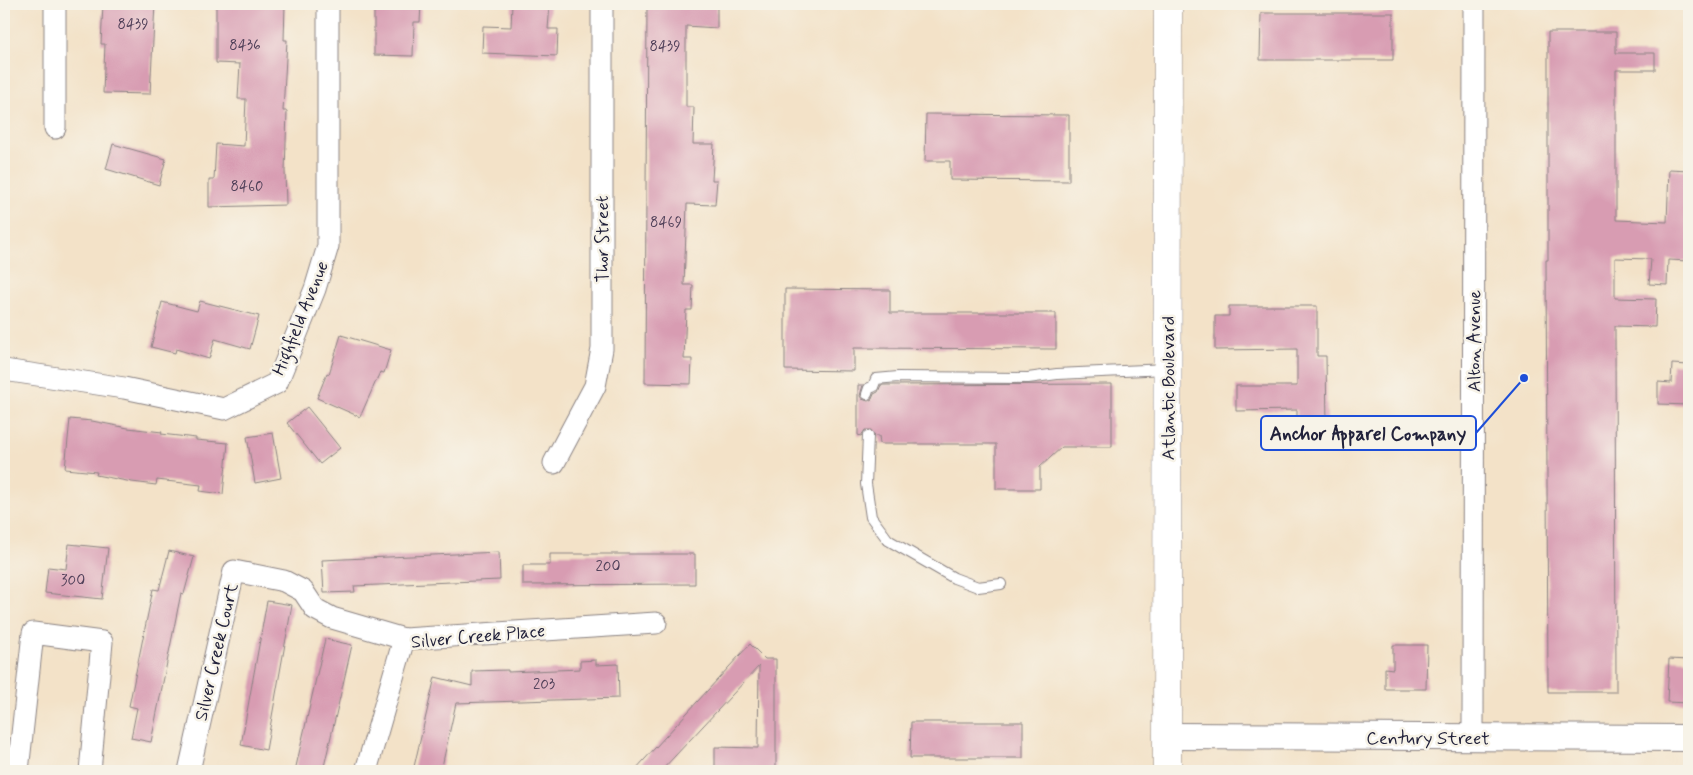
<svg xmlns="http://www.w3.org/2000/svg" width="1693" height="775" viewBox="0 0 1693 775" font-family="Mynerve,sans-serif">
<style>
.building{fill:#d89cb2}
.lines{fill:none;stroke-linecap:round;stroke-linejoin:round}
.service-casing{stroke:#8a8282;stroke-width:12}
.minor-casing{stroke:#8a8282;stroke-width:23}
.tertiary-casing{stroke:#8a8282;stroke-width:28}
.primary-casing{stroke:#8a8282;stroke-width:29}
.service{stroke:#fff;stroke-width:10}
.minor{stroke:#fff;stroke-width:21}
.tertiary{stroke:#fff;stroke-width:26}
.primary{stroke:#fff;stroke-width:28}
.labels{text-anchor:middle;stroke-width:5;stroke-linejoin:round;paint-order:stroke}
.number-label{font-size:15px;fill:#504059}
.street-label{font-size:18px;fill:#22223b;stroke:#f7f3e8}
.leader{fill:none;stroke:#1d4ed8;stroke-width:2}
.callout-dot{fill:#1d4ed8;stroke:#f7f3e8;stroke-width:2}
.callout{fill:#f7f3e8;stroke:#1d4ed8;stroke-width:2}
.callout-label{font-size:19px;text-anchor:middle;font-weight:bold;fill:#22223b}
</style>
<rect width="100%" height="100%" fill="#f7f3e8"/>
<filter id="ink" filterUnits="userSpaceOnUse"><feTurbulence type="fractalNoise" baseFrequency=".02" numOctaves="2"/><feDisplacementMap in="SourceGraphic" scale="10" xChannelSelector="R" yChannelSelector="G"/><feConvolveMatrix kernelMatrix="1 2 1 2 8 2 1 2 1" color-interpolation-filters="sRGB"/></filter>
<filter id="wash" filterUnits="userSpaceOnUse"><feTurbulence type="fractalNoise" baseFrequency=".0096" numOctaves="4" result="noise"/><feDisplacementMap in="SourceGraphic" scale="20" xChannelSelector="R" yChannelSelector="G"/><feGaussianBlur stdDeviation="1.12" result="paint"/><feColorMatrix in="noise" values="0 0 0 0 0 0 0 0 0 0 0 0 0 0 0 0 0 1.4 0 .05"/><feComposite in="paint" operator="in"/></filter>
<g filter="url(#wash)">
<rect width="100%" height="100%" fill="#f3e2c8"/>
<g id="blocks">
<g class="building">
<path d="M103,4H155L150,94L103,93L105,44H101Z"/>
<path d="M216,4H285L284,40H287L283,111H287L285,171L286,205L209,207V180H214L216,144L244,146L246,99H238L240,64L216,63Z"/>
<path d="M374,4H421L420,22H414L413,56L374,55Z"/>
<path d="M512,4H550L548,29H558L557,56L482,53L483,26L511,27Z"/>
<path d="M647,4H717V28L686,26V107H694L693,144H714L712,180H717L715,205L687,204L684,285H693L692,310H686L684,359H692L691,384L645,383Z"/>
<path d="M1261,13H1393V60H1260Z"/>
<path d="M1548,32H1616V53H1655V70H1616V220L1667,222L1669,169L1689,170V261L1668,260L1667,285L1649,284L1651,259L1615,258V298L1656,299L1655,327L1615,326L1616,692H1548L1546,260H1548Z"/>
<path d="M926,114L1069,115V181L950,180V161H925Z"/>
<path d="M113,144L166,159L159,185L106,169Z"/>
<path d="M785,289L890,290V313H1056V349L854,348V371L785,370Z"/>
<path d="M200,301L259,316L250,349L215,339L209,359L176,349L175,353L151,347L162,302L197,311Z"/>
<path d="M1229,306H1317V356H1326L1327,428H1297V410L1236,411V386H1297V349L1215,350V316H1229Z"/>
<path d="M341,335L391,350L384,373L380,372L360,417L317,398L327,373L329,374Z"/>
<path d="M1672,364L1689,365V405L1658,404V382L1671,383Z"/>
<path d="M1112,384V447H1062L1040,467V489H996V444H880L879,436H875L871,430H865L861,436L858,435V385H863L860,396L862,399L868,401L872,399L874,394L878,392L881,385H886Z"/>
<path d="M307,407L340,448L320,464L287,423Z"/>
<path d="M70,419L92,421L128,428L162,432L161,434L196,438V440L228,443L223,494L200,491L201,485L157,480L156,485L132,482L96,475L97,472L65,469Z"/>
<path d="M273,433L281,478L255,483L247,437Z"/>
<path d="M69,544L108,548L102,599L45,593L48,567L66,569Z"/>
<path d="M169,551L194,557L184,594L181,593L151,742L131,738L137,708L129,706L153,589L159,590Z"/>
<path d="M499,552L500,580L354,586L355,592L324,593L322,560Z"/>
<path d="M550,554H695V584L523,585V565H550Z"/>
<path d="M267,601L292,605L266,750L241,745Z"/>
<path d="M325,639L352,645L323,771H295Z"/>
<path d="M750,644L765,659H776V771H715V747L758,748L759,666L661,771H634Z"/>
<path d="M1393,645H1427L1426,689H1385V668L1393,669Z"/>
<path d="M1669,659L1689,660V703L1667,702Z"/>
<path d="M596,660V665L618,664L619,698L456,703L441,771H413L435,677L472,686V671L508,670V672L580,669V661Z"/>
<path d="M911,722H1023V758H910Z"/>
</g>
</g>
</g>
<g filter="url(#ink)">
<use href="#blocks" fill-opacity="0" stroke="#8a8282" stroke-width="1"/>
<g class="lines">
<g class="service-casing">
<g id="service">
<path d="M867,394L869,388L873,387L876,379L898,377L1028,378L1057,374L1167,369"/>
<path d="M868,436L866,484L871,517L888,540L954,578L978,587L1001,584"/>
</g>
</g>
<g class="minor-casing">
<g id="minor">
<path d="M55,128V4"/>
<path d="M4,370L124,388L224,409L277,383L315,289L328,246V4"/>
<path d="M554,463L595,386L602,349V4"/>
<path d="M1473,738L1474,4"/>
<path d="M18,771L33,633L102,642L90,771"/>
<path d="M189,771L234,571L284,581L303,591L315,609L332,618L404,639"/>
<path d="M366,771L404,639L656,623"/>
</g>
</g>
<g class="tertiary-casing">
<path id="tertiary" d="M1167,736L1689,738"/>
</g>
<g class="primary-casing">
<path id="primary" d="M1167,771L1168,4"/>
</g>
<use href="#service" class="service"/>
<use href="#minor" class="minor"/>
<use href="#tertiary" class="tertiary"/>
<use href="#primary" class="primary"/>
</g>
</g>
<g class="labels">
<g class="number-label">
<text x="133" y="29">8439</text>
<text x="245" y="50">8436</text>
<text x="665" y="51">8439</text>
<text x="247" y="191">8460</text>
<text x="666" y="227">8469</text>
<text x="608" y="571">200</text>
<text x="73" y="585">300</text>
<text x="544" y="689">203</text>
</g>
<g class="street-label">
<text transform="translate(602 239) rotate(-90)" y="6">Thor Street</text>
<text transform="translate(300 318) rotate(-68)" y="6">Highfield Avenue</text>
<text transform="translate(1474 341) rotate(-90)" y="6">Alton Avenue</text>
<text transform="translate(1168 388) rotate(-90)" y="6">Atlantic Boulevard</text>
<text transform="translate(478 636) rotate(-5)" y="6">Silver Creek Place</text>
<text transform="translate(216 652) rotate(-77)" y="6">Silver Creek Court</text>
<text x="1428" y="744">Century Street</text>
</g>
</g>
<path class="leader" d="M1524 378L1476 433"/>
<circle class="callout-dot" cx="1524" cy="378" r="5"/>
<rect class="callout" x="1261" y="416" width="215" height="34" rx="5"/>
<g class="callout-label">
<text x="1368" y="440">Anchor Apparel Company</text>
</g>
<rect width="1693" height="775" fill="none" stroke="#f7f3e8" stroke-width="20"/>
</svg>
